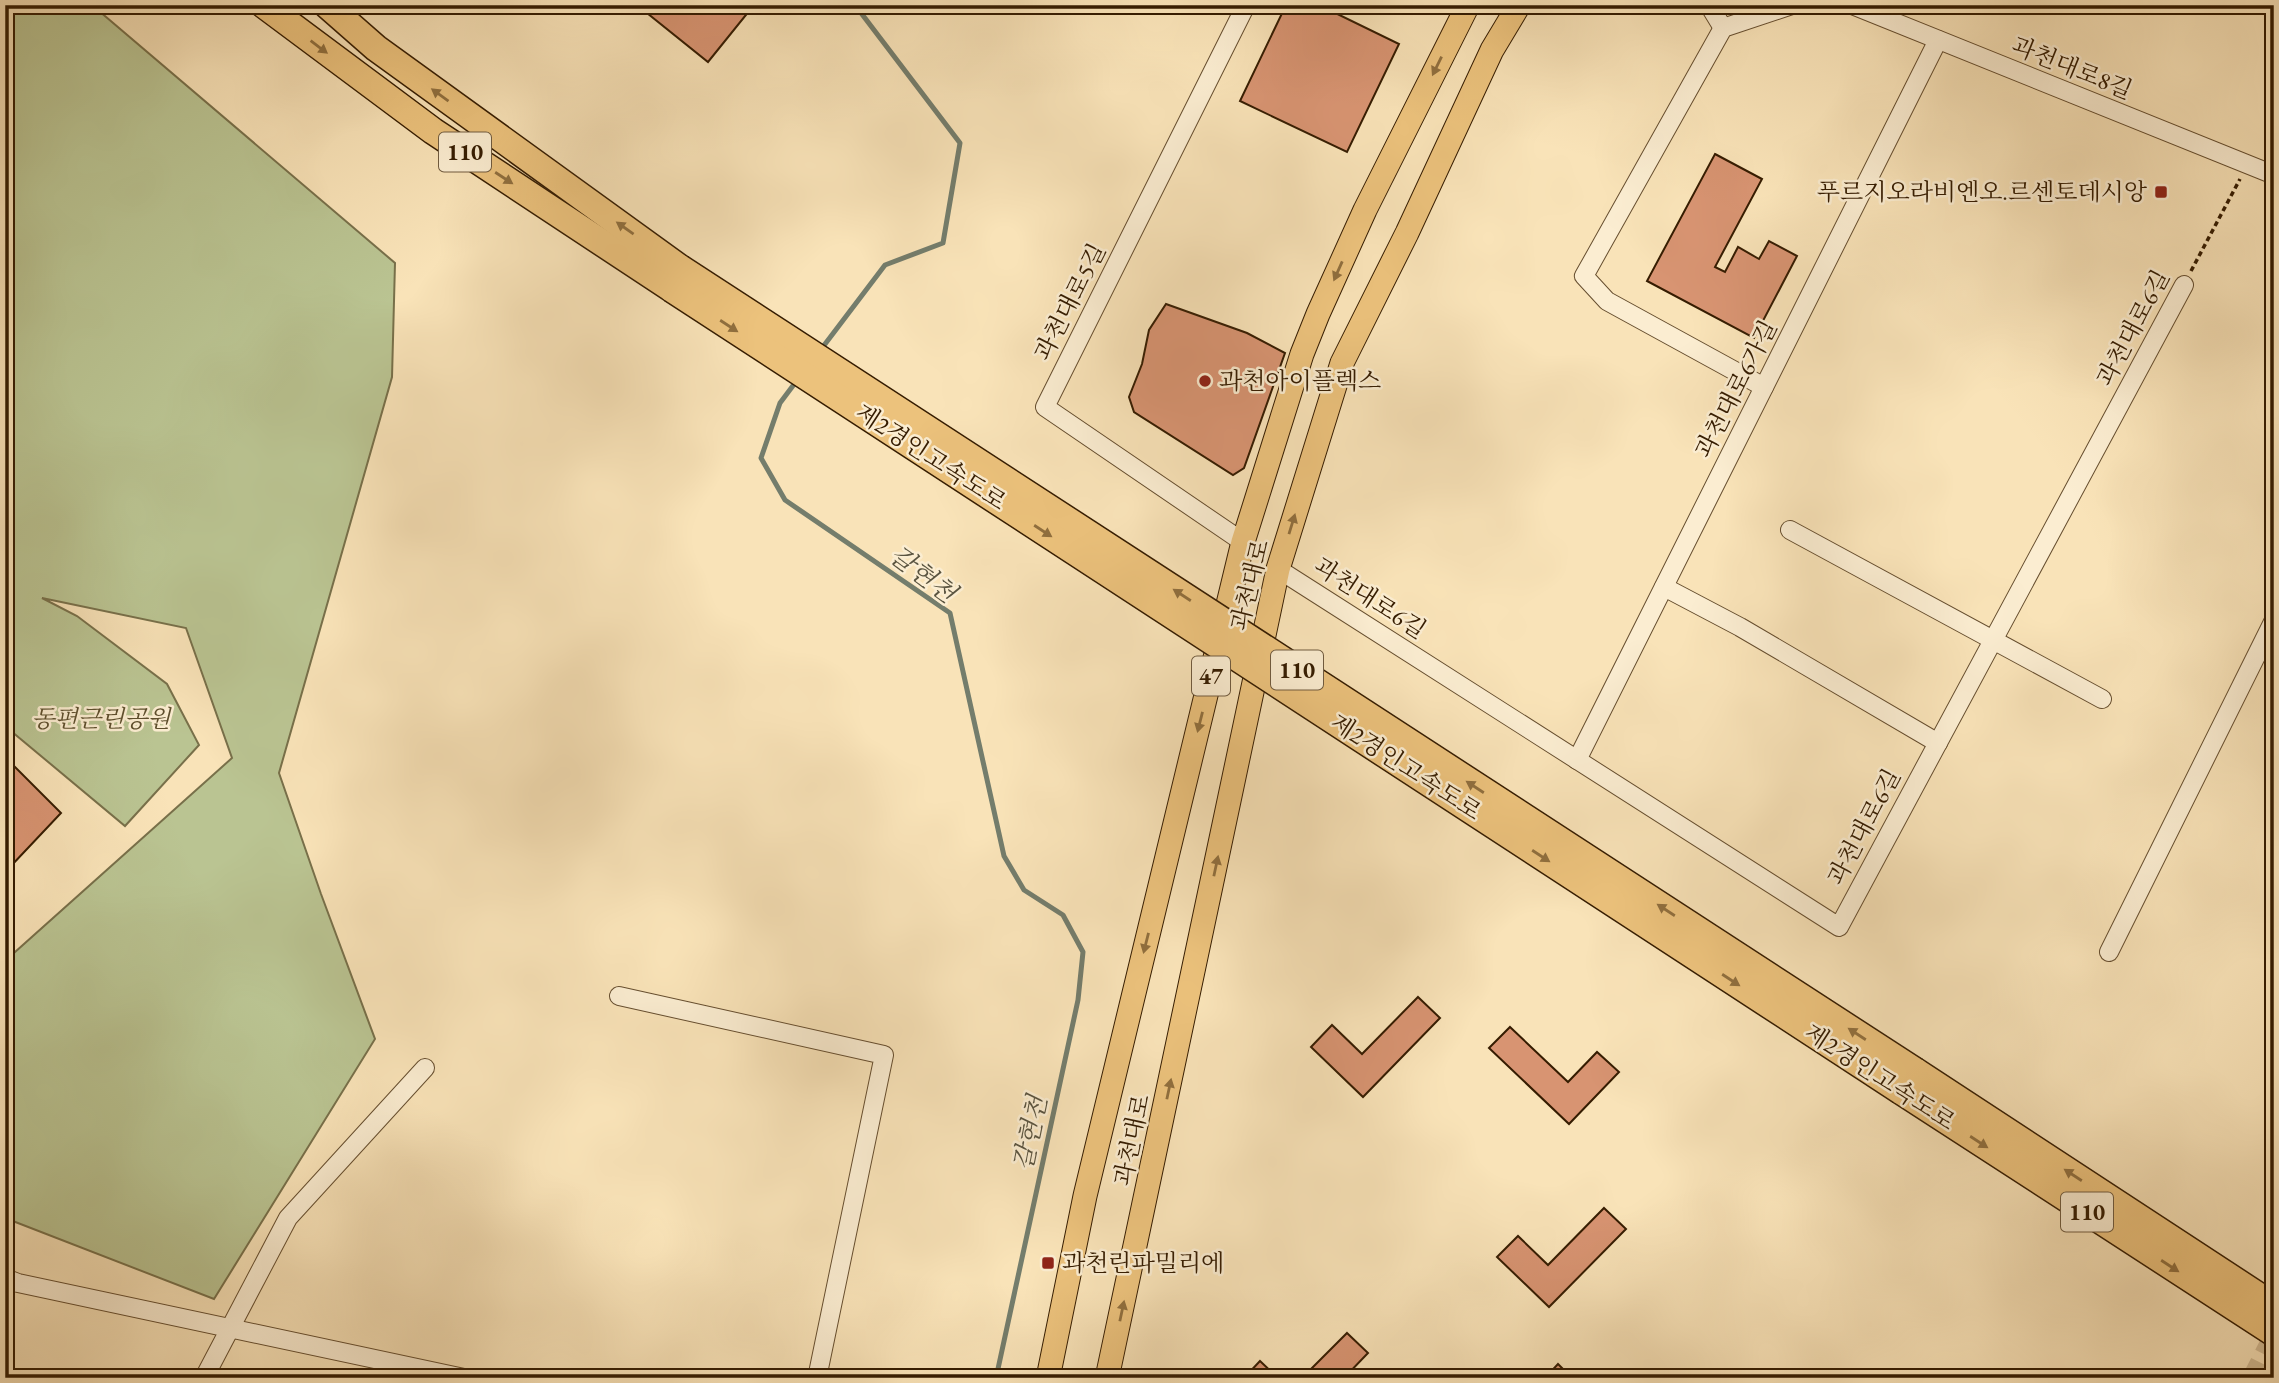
<svg xmlns="http://www.w3.org/2000/svg" width="2279" height="1383" viewBox="0 0 2279 1383" font-family="'EB Garamond','Noto Serif KR',serif">
<style>
.green{fill:#bac492;stroke:#78704a;stroke-width:2}
.lines{fill:none;stroke-linecap:round;stroke-linejoin:round}
.stream{stroke:#747d6c;stroke-width:5}
.building{fill:#d89472;stroke:#351c01;stroke-width:2}
.minor-tunnel{stroke:#d2bb93;stroke-width:18;stroke-dasharray:18 9;stroke-linecap:butt}
.minor-casing{stroke:#664e2f;stroke-width:20}
.major-casing{stroke:#351c01;stroke-width:25}
.highway-casing{stroke:#351c01;stroke-width:29}
.path{stroke:#351c01;stroke-width:3.5;stroke-dasharray:5 3.5;stroke-linecap:butt}
.minor{stroke:#fbedd1;stroke-width:18}
.major{stroke:#ecc27c;stroke-width:23}
.highway{stroke:#ecc27c;stroke-width:26}
.highway-bridge-casing{stroke:#351c01;stroke-width:29;stroke-linecap:butt}
.highway-bridge{stroke:#ecc27c;stroke-width:26}
.oneway{fill:#906f3e}
.poi-dot{fill:#8f2418;stroke:#fbedd1;stroke-width:2.5}
.labels{text-anchor:middle;stroke-width:5;stroke-linejoin:round;paint-order:stroke}
.shield{fill:#fbedd1;stroke:#705b3f;stroke-width:2}
.shield-label{font-size:23px;font-weight:bold;fill:#351c01}
.street-label{font-size:24px;fill:#351c01;stroke:#fbedd1}
.poi-label{font-size:24px;fill:#351c01;stroke:#fbedd1;text-anchor:start}
.park-label{font-size:24px;font-style:italic;fill:#5d4e2c;stroke:#fbedd1}
.water-label{font-size:26px;font-style:italic;fill:#5a5440;stroke:#fbedd1}
</style>
<rect width="100%" height="100%" fill="#f9e3b8"/>
<filter id="stains"><feTurbulence type="fractalNoise" baseFrequency=".00286" numOctaves="4"/><feColorMatrix values="0 0 0 0 .2 0 0 0 0 .09 0 0 0 0 .02 0 0 0 .5 -.17"/></filter>
<radialGradient id="worn" r=".72"><stop offset=".6" stop-color="#630" stop-opacity="0"/><stop offset="1" stop-color="#630" stop-opacity=".3"/></radialGradient>
<path class="green" d="M5,5H92L395,263L392,377L279,773L321,894L375,1039L214,1299L5,1218V961L232,758L186,628L42,598L77,616L167,684L199,745L125,826L5,726Z"/>
<g class="lines">
<g class="stream">
<path d="M819,352L885,265L943,243L960,143L855,5"/>
<path d="M798,379L780,403L761,458L785,500L950,613L1004,856L1024,890L1063,915L1083,952L1078,1000L996,1378"/>
</g>
</g>
<g class="building">
<path d="M637,5H754L708,62Z"/>
<path d="M1286,5H1319L1399,44L1347,152L1240,101Z"/>
<path d="M2115,5H2134L2130,13Z"/>
<path d="M1715,154L1762,179L1715,267L1725,272L1738,247L1759,259L1769,241L1797,256L1754,338L1647,281Z"/>
<path d="M1166,304L1247,333L1285,353L1244,468L1233,475L1134,412L1129,397L1142,364L1149,330Z"/>
<path d="M5,757L61,813L10,867L5,862Z"/>
<path d="M1418,997L1440,1018L1363,1097L1311,1047L1332,1025L1362,1054Z"/>
<path d="M1510,1027L1568,1082L1597,1052L1619,1072L1569,1124L1489,1048Z"/>
<path d="M1604,1208L1626,1229L1549,1307L1497,1257L1518,1236L1548,1265Z"/>
<path d="M1347,1333L1368,1353L1344,1378H1302Z"/>
<path d="M1260,1361L1278,1378H1244Z"/>
<path d="M1558,1364L1572,1378H1545Z"/>
</g>
<g class="lines">
<path class="minor-tunnel" d="M2251,1378L2274,1333"/>
<g class="minor-casing">
<g id="minor">
<path d="M1709,5L1723,28"/>
<path d="M1852,5L2274,175"/>
<path d="M1764,387L1607,301L1584,276L1723,28L1792,5"/>
<path d="M1790,530L2102,699"/>
<path d="M1243,542L1045,407L1246,5"/>
<path d="M1278,569L1839,927L2184,285"/>
<path d="M1664,587L1740,627L1938,743"/>
<path d="M1577,760L1938,40"/>
<path d="M2109,952L2274,620"/>
<path d="M619,996L884,1055L817,1378"/>
<path d="M5,1278L18,1283L464,1378"/>
<path d="M204,1378L288,1218L425,1068"/>
</g>
</g>
<g class="major-casing">
<g id="major">
<path d="M1048,1378L1085,1196L1243,542L1302,354L1318,314L1365,210L1468,5"/>
<path d="M1107,1378L1278,569L1342,363L1407,233L1492,50L1519,5"/>
</g>
</g>
<g class="highway-casing">
<g id="highway">
<path d="M264,5L433,131L672,289"/>
<path d="M327,5L376,48L680,268"/>
<path d="M1915,1071L2274,1306"/>
<path d="M1901,1091L2274,1333"/>
</g>
</g>
<path class="path" d="M2191,271L2240,179"/>
<use href="#minor" class="minor"/>
<use href="#major" class="major"/>
<use href="#highway" class="highway"/>
<g class="highway-bridge-casing">
<g id="highway-bridge">
<path d="M680,268L1915,1071"/>
<path d="M672,289L1901,1091"/>
</g>
</g>
<use href="#highway-bridge" class="highway-bridge"/>
</g>
<defs><path id="oneway-solid" d="M-6-.8H1V-3.2L6.5 0L1 3.2V.8H-6Z" transform="scale(1.75)"/></defs>
<g class="oneway">
<use href="#oneway-solid" transform="translate(319 47) rotate(37)"/>
<use href="#oneway-solid" transform="translate(1437 66) rotate(116)"/>
<use href="#oneway-solid" transform="translate(440 95) rotate(-144)"/>
<use href="#oneway-solid" transform="translate(504 178) rotate(33)"/>
<use href="#oneway-solid" transform="translate(625 228) rotate(-145)"/>
<use href="#oneway-solid" transform="translate(1338 271) rotate(114)"/>
<use href="#oneway-solid" transform="translate(729 326) rotate(33)"/>
<use href="#oneway-solid" transform="translate(1292 524) rotate(-73)"/>
<use href="#oneway-solid" transform="translate(1043 531) rotate(33)"/>
<use href="#oneway-solid" transform="translate(1182 595) rotate(-147)"/>
<use href="#oneway-solid" transform="translate(1200 722) rotate(104)"/>
<use href="#oneway-solid" transform="translate(1475 787) rotate(-147)"/>
<use href="#oneway-solid" transform="translate(1541 856) rotate(33)"/>
<use href="#oneway-solid" transform="translate(1216 866) rotate(-78)"/>
<use href="#oneway-solid" transform="translate(1666 910) rotate(-147)"/>
<use href="#oneway-solid" transform="translate(1146 943) rotate(104)"/>
<use href="#oneway-solid" transform="translate(1731 980) rotate(33)"/>
<use href="#oneway-solid" transform="translate(1857 1034) rotate(-147)"/>
<use href="#oneway-solid" transform="translate(1169 1089) rotate(-78)"/>
<use href="#oneway-solid" transform="translate(1979 1142) rotate(33)"/>
<use href="#oneway-solid" transform="translate(2073 1175) rotate(-147)"/>
<use href="#oneway-solid" transform="translate(2170 1266) rotate(33)"/>
<use href="#oneway-solid" transform="translate(1122 1311) rotate(-78)"/>
</g>
<g class="poi-dot">
<rect x="2154" y="185" width="14" height="14" rx="3.5"/>
<circle cx="1205" cy="381" r="7"/>
<rect x="1041" y="1256" width="14" height="14" rx="3.5"/>
</g>
<g class="labels">
<g class="shield">
<rect x="439" y="132.5" width="52" height="39" rx="5"/>
<rect x="1271" y="650.5" width="52" height="39" rx="5"/>
<rect x="1192" y="656.5" width="38" height="39" rx="5"/>
<rect x="2061" y="1192.5" width="52" height="39" rx="5"/>
</g>
<g class="shield-label">
<text x="465" y="160">110</text>
<text x="1297" y="678">110</text>
<text x="1211" y="684">47</text>
<text x="2087" y="1220">110</text>
</g>
<g class="street-label">
<text transform="translate(2072 68) rotate(22)" y="8">과천대로8길</text>
<text transform="translate(1070 302) rotate(-63)" y="8">과천대로5길</text>
<text transform="translate(2133 328) rotate(-62)" y="8">과천대로6길</text>
<text transform="translate(1736 389) rotate(-63)" y="8">과천대로6가길</text>
<text transform="translate(931 457) rotate(33)" y="8">제2경인고속도로</text>
<text transform="translate(1250 585) rotate(-76)" y="8">과천대로</text>
<text transform="translate(1370 598) rotate(33)" y="8">과천대로6길</text>
<text transform="translate(1406 767) rotate(33)" y="8">제2경인고속도로</text>
<text transform="translate(1864 827) rotate(-62)" y="8">과천대로6길</text>
<text transform="translate(1880 1077) rotate(33)" y="8">제2경인고속도로</text>
<text transform="translate(1132 1140) rotate(-78)" y="8">과천대로</text>
</g>
<g class="poi-label">
<text x="2147" y="200" text-anchor="end">푸르지오라비엔오.르센토데시앙</text>
<text x="1219" y="389">과천아이플렉스</text>
<text x="1062" y="1271">과천린파밀리에</text>
</g>
<g class="park-label">
<text x="101" y="727">동편근린공원</text>
</g>
<g class="water-label">
<text transform="translate(923 574) rotate(37)" y="9">갈현천</text>
<text transform="translate(1030 1133) rotate(-78)" y="9">갈현천</text>
</g>
</g>
<rect width="2279" height="1383" fill="none" stroke="#f9e3b8" stroke-width="28"/>
<rect x="7" y="7" width="2265" height="1369" fill="none" stroke="#351c01" stroke-width="3.5"/>
<rect x="14" y="14" width="2251" height="1355" fill="none" stroke="#351c01" stroke-width="2"/>
<rect width="100%" height="100%" filter="url(#stains)"/>
<rect width="100%" height="100%" fill="url(#worn)"/>
</svg>
